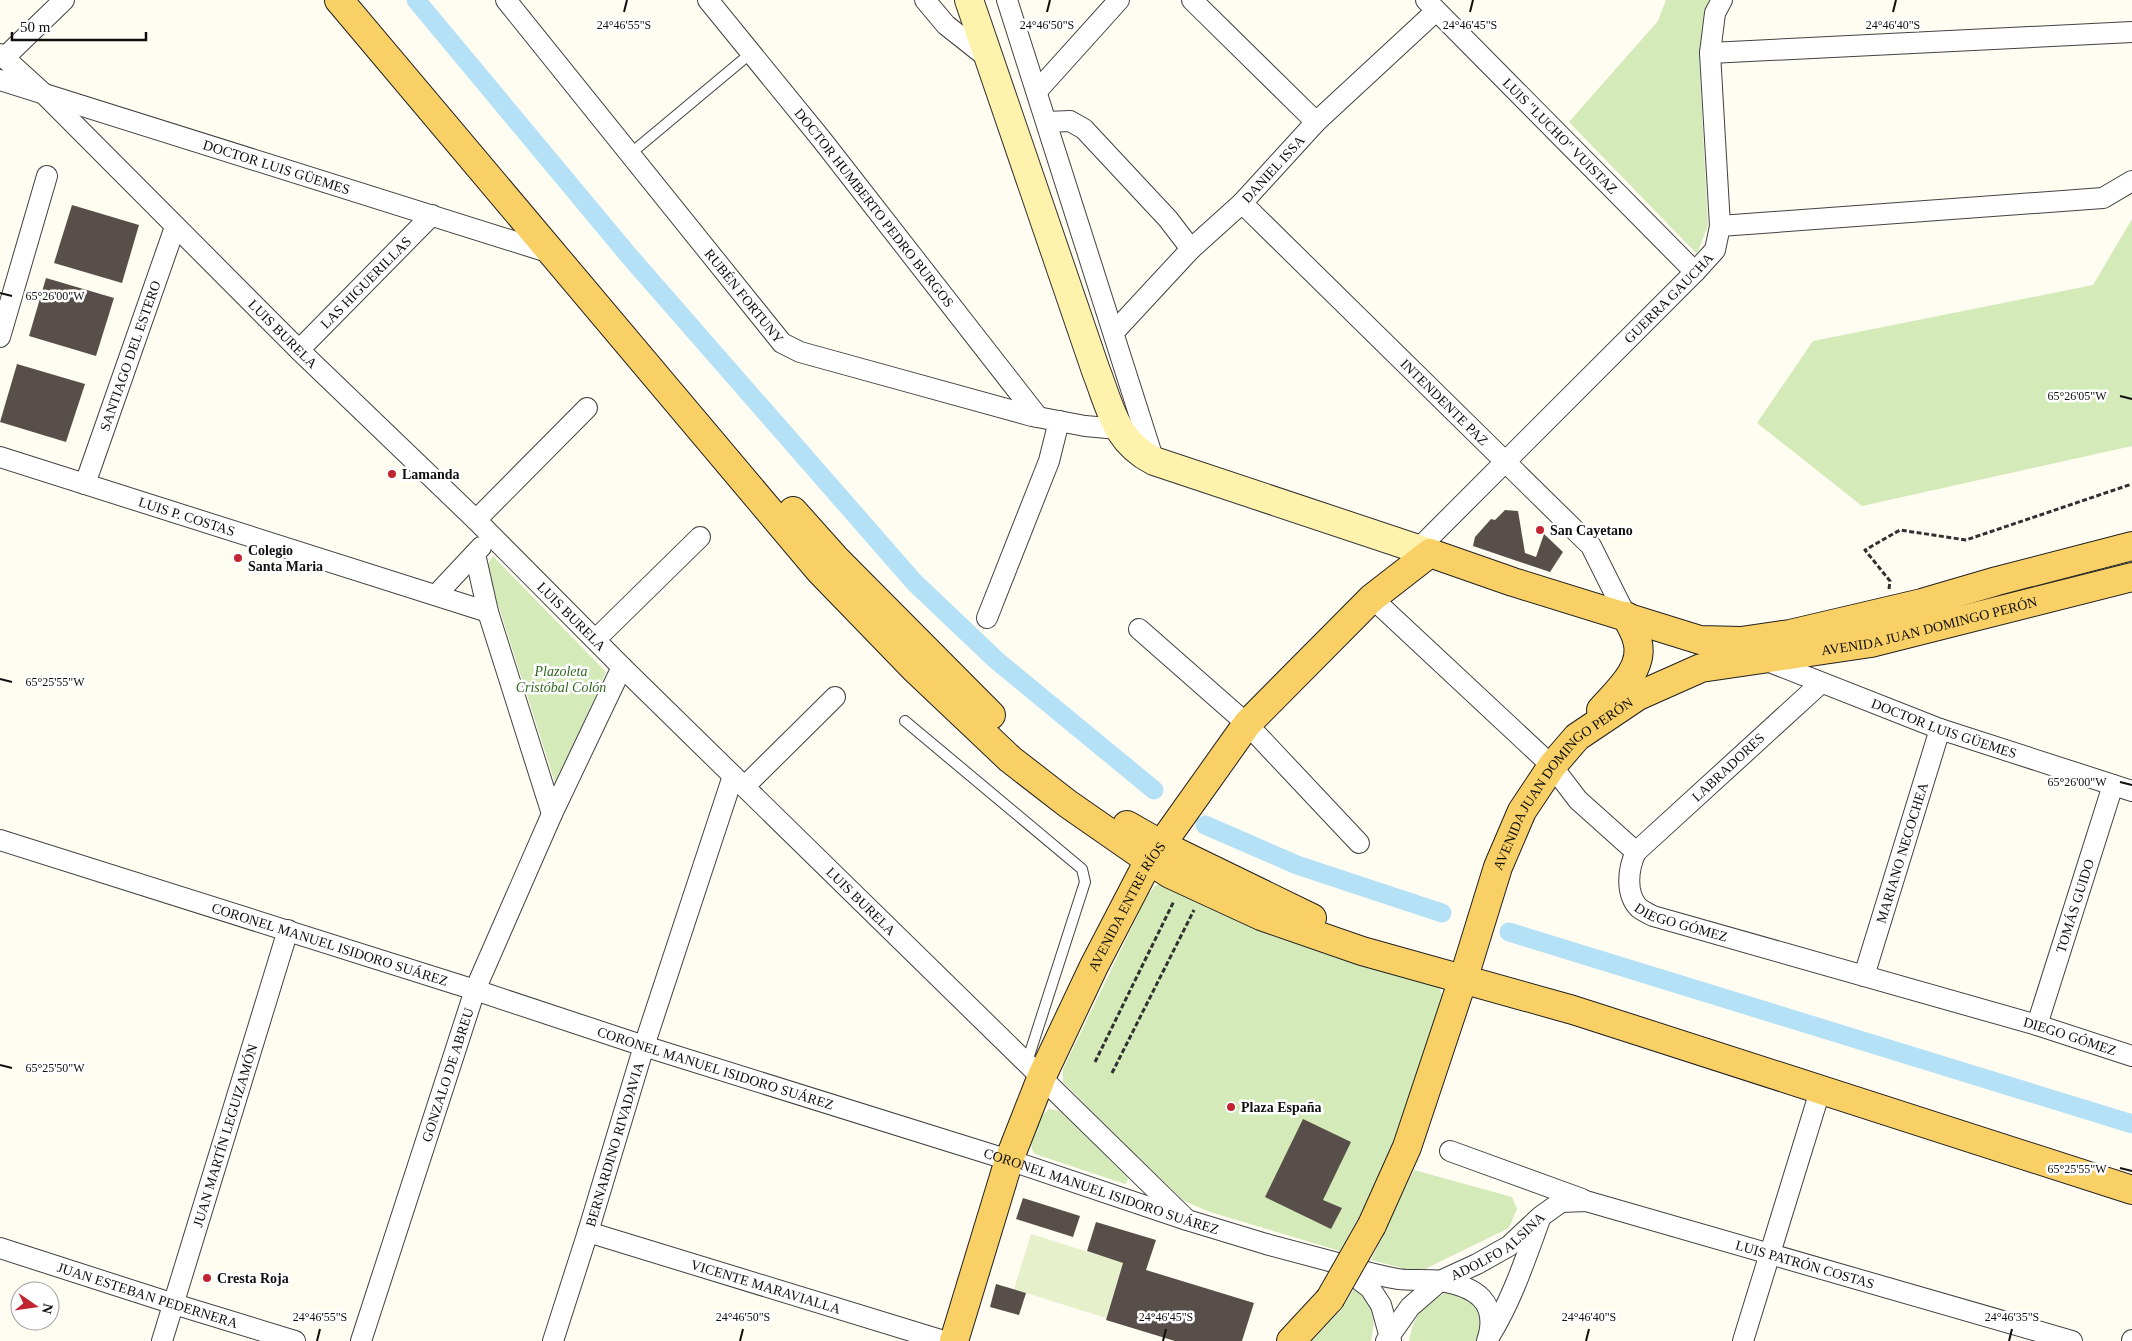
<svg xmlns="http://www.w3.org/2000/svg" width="2132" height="1341" viewBox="0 0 2132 1341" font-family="Georgia,serif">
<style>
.green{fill:#d5eab9}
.pitch{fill:#e6f1cb}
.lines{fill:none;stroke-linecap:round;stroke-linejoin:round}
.canal{stroke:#b5e1f7;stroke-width:19}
.building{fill:#584f4b}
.service-casing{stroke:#424242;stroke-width:12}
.minor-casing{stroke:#424242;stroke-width:22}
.secondary-casing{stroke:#313131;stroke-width:30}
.primary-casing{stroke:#202020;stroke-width:30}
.path{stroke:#313131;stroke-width:3;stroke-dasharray:5 2.5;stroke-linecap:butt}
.service{stroke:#fff;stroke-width:10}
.minor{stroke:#fff;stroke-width:20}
.secondary{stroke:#fff2ac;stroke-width:28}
.primary{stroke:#f9d066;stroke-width:28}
.primary-bridge-casing{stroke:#202020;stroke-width:30;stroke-linecap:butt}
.primary-bridge{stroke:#f9d066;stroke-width:28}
.ticks{fill:none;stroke:#0f0f0f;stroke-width:2}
.poi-dot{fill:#c12532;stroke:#fff;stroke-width:2}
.labels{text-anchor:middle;stroke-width:5;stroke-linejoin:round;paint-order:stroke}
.street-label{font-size:14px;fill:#0f0f0f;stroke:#fff}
.poi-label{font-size:14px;font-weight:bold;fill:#0f0f0f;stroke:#fff;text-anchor:start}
.park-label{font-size:14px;font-style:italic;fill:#30681e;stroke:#fff}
.ticks-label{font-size:12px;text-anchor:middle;fill:#0f0f0f;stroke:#fff;stroke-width:5;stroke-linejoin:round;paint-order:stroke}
</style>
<rect width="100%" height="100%" fill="#fffcf1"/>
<g class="green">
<path d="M1666,0H1712L1699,57L1708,225L1697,254L1569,122L1658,21Z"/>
<path d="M2132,219V446L1862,506L1757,423L1813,341L2093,285Z"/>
<path d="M493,556L606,672L556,786L486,567Z"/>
<path d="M1163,884L1252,926L1339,959L1439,987L1443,997L1392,1145L1369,1199L1340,1251L1210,1212L1184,1201L1129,1149L1063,1082V1069L1147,896L1156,885Z"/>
<path d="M1049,1109L1060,1111L1128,1178L1127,1183L1125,1184L1035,1154C1024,1143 1039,1118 1049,1109Z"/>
<path d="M1414,1170L1512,1197L1517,1209L1509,1228L1425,1269L1410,1270L1371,1260Z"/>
<path d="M1356,1286C1376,1303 1376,1316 1371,1341H1312L1342,1309Z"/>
<path d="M1445,1293L1465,1297L1482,1310L1483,1332L1476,1341H1409C1414,1314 1422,1306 1445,1293Z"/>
</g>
<path class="pitch" d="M1031,1234L1123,1263L1106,1318L1014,1289Z"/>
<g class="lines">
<g class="canal">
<path d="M416,0L630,257L914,582L996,660L1154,790"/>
<path d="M1205,825L1297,865L1442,913"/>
<path d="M1509,932L2132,1124"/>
</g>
</g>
<g class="building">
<path d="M72,205L139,225L122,283L54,263Z"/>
<path d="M46,278L114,298L96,356L29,336Z"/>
<path d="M17,364L85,384L66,442L0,422Z"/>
<path d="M1505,510L1518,511L1525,553L1536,557L1544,534L1563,552L1550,572L1473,546L1475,537L1491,519L1495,520Z"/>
<path d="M1303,1119L1351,1142L1323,1200L1342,1208L1331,1229L1265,1197Z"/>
<path d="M1023,1198L1080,1216L1073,1237L1016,1219Z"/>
<path d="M1096,1222L1156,1240L1146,1270L1254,1303L1242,1341H1175L1106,1320L1123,1263L1087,1251Z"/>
<path d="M996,1284L1026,1293L1019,1315L990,1307Z"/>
</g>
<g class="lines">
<g class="service-casing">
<g id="service">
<path d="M630,154L751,53"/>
<path d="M905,721L1082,869L1085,882L1027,1062"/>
</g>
</g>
<g class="minor-casing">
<g id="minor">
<path id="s1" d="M506,0L782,343L800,352L1032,416L1085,426L1119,429"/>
<path id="s2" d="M708,0L822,140L1038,417"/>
<path d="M925,0L946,25L989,59"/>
<path d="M1007,0L1154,461"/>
<path d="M1192,0L1316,122"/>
<path id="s3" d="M1426,0L1695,272"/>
<path d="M1710,53L2132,32"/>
<path id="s4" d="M0,54L44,94L299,350L476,520L622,667L1187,1220"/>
<path d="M4,58L64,0"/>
<path id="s5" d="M0,80L554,254"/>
<path d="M1037,91L1119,0"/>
<path d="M1047,122L1070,121L1084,129L1168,219L1191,249"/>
<path id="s6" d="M1242,203L1591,546L1626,616"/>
<path d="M1720,226L2103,198L2132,181"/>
<path id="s7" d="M1114,332L1191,249L1242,203L1316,122L1436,11"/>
<path d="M0,337L47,176"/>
<path id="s8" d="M299,350L432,215"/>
<path id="s9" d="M0,457L488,612"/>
<path id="s10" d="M85,484L175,227"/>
<path d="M476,520L587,408"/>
<path id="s11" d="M1417,550L1695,272L1715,250L1720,226L1710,53L1715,13L1722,0"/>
<path d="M475,554L488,612L552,814"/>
<path d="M436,595L481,547"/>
<path d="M1372,598L1552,766L1578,800L1636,852"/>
<path d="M987,618L1049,461L1059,421"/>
<path d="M1139,629L1247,724L1359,843"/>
<path d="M596,639L700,537"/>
<path id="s12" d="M1762,659L1940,729L2132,791"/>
<path id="s13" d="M1821,683L1636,852C1628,868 1625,894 1639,908C1643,911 1649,914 1653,916L2037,1025L2132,1056"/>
<path d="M745,786L835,697"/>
<path id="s14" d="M0,840L475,990L644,1046L1009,1160L1187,1220L1266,1244L1337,1263L1370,1288L1381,1305L1391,1341"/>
<path id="s15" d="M1864,976L1940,729"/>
<path id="s16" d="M2037,1025L2113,785"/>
<path d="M1450,1151L1582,1199"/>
<path id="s17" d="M588,1232L944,1341"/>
<path id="s18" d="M0,1248L174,1304L295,1341"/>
<path d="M1346,1266C1362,1271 1380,1276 1398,1279C1411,1281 1426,1279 1440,1281C1475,1286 1500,1302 1487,1341"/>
<path d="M1489,1337C1512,1300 1525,1260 1540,1219"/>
<path id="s19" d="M162,1341L288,930"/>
<path id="s20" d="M361,1341L475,990L552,814L622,667"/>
<path id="s21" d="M553,1341L588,1232L644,1046L733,776"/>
<path id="s22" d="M1386,1341L1410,1307L1440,1281L1477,1264L1509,1246L1540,1217L1561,1202L1586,1201L2072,1341"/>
<path d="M1743,1341L1820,1091"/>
<path d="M2132,1341V1340"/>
</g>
</g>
<g class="secondary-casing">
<path id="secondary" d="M969,0L1096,371C1111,409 1115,441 1154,461L1430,553"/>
</g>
<g class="primary-casing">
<g id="primary">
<path d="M339,0L820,571L914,668L1010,759L1068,804L1150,861L1170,874L1261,916L1362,951L1573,1010L2132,1190"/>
<path d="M793,511L835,558L991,715"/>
<path d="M1601,710C1617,692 1646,667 1637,640C1635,632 1630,624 1626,616"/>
<path d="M1127,825L1162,845L1312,918"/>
<path id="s23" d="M1372,1225L1407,1147L1468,964L1498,867L1522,811L1552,766L1577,737L1638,696L1701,668L1871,643L2132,577"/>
<path id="s24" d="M954,1341L1009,1160L1042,1076L1094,966L1146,866L1247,724L1372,598L1430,553L1513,582L1700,640L1741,641L1790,634L1922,603L1997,581L2132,546"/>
<path d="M1291,1341L1330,1299"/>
</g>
</g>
<g class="path">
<path d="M1889,589L1890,581L1865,550L1900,530L1966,540L2132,484"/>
<path d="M1095,1062L1174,901"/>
<path d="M1112,1073L1194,910"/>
</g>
<use href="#service" class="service"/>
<use href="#minor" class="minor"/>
<use href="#secondary" class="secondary"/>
<use href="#primary" class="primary"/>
<g class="primary-bridge-casing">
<path id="primary-bridge" d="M1330,1299L1372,1225"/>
</g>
<use href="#primary-bridge" class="primary-bridge"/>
</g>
<path class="ticks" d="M624,12L627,0M1047,12L1050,0M1470,12L1473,0M1893,12L1896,0M0,293L12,296M2120,396L2132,399M0,679L12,682M2120,782L2132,785M0,1065L12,1068M2120,1168L2132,1171M317,1341L320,1329M740,1341L743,1329M1163,1341L1166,1329M1586,1341L1589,1329M2009,1341L2012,1329"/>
<g class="poi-dot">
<circle cx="392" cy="474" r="5"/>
<circle cx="1540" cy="530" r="5"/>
<circle cx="238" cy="558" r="5"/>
<circle cx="1231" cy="1107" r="5"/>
<circle cx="207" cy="1278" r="5"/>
</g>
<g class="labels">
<g class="street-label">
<text dy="5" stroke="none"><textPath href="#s3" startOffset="191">LUIS "LUCHO" VUISTAZ</textPath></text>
<text dy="5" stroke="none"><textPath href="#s5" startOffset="290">DOCTOR LUIS GÜEMES</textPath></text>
<text dy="5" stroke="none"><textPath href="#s7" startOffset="228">DANIEL ISSA</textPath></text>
<text dy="5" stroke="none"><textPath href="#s2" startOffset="266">DOCTOR HUMBERTO PEDRO BURGOS</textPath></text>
<text dy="5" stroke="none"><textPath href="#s8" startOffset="95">LAS HIGUERILLAS</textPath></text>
<text dy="5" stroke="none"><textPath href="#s1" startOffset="380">RUBÉN FORTUNY</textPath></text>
<text dy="5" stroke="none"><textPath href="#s11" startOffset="356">GUERRA GAUCHA</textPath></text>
<text dy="5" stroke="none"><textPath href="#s4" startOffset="398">LUIS BURELA</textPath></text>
<text dy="5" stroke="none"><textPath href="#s10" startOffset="136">SANTIAGO DEL ESTERO</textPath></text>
<text dy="5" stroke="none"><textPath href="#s6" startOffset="284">INTENDENTE PAZ</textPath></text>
<text dy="5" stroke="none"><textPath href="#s9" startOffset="196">LUIS P. COSTAS</textPath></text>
<text dy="5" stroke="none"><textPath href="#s4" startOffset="802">LUIS BURELA</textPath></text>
<text dy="5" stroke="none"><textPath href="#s23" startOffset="908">AVENIDA JUAN DOMINGO PERÓN</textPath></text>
<text dy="5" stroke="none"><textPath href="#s12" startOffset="195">DOCTOR LUIS GÜEMES</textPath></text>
<text transform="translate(1728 767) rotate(-43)" y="5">LABRADORES</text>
<text dy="5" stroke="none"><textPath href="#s23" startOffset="488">AVENIDA JUAN DOMINGO PERÓN</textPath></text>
<text dy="5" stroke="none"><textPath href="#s15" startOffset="129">MARIANO NECOCHEA</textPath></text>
<text dy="5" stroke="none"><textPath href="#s4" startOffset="1208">LUIS BURELA</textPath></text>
<text dy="5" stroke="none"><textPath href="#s16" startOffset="125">TOMÁS GUIDO</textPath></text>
<text dy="5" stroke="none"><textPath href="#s24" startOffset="469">AVENIDA ENTRE RÍOS</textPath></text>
<text dy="5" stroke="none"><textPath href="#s13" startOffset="355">DIEGO GÓMEZ</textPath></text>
<text dy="5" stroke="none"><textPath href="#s14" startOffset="346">CORONEL MANUEL ISIDORO SUÁREZ</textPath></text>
<text dy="5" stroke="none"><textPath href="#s13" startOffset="760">DIEGO GÓMEZ</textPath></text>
<text dy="5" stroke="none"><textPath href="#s14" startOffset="751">CORONEL MANUEL ISIDORO SUÁREZ</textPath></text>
<text dy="5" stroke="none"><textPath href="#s20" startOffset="280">GONZALO DE ABREU</textPath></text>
<text dy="5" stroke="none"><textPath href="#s19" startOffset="215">JUAN MARTÍN LEGUIZAMÓN</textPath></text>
<text dy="5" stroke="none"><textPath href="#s21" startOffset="206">BERNARDINO RIVADAVIA</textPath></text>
<text dy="5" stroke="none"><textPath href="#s14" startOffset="1156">CORONEL MANUEL ISIDORO SUÁREZ</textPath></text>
<text dy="5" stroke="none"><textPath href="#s22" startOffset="149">ADOLFO ALSINA</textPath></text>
<text dy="5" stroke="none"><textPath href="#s22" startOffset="480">LUIS PATRÓN COSTAS</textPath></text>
<text dy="5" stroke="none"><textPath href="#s17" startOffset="186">VICENTE MARAVIALLA</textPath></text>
<text dy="5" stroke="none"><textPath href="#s18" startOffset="155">JUAN ESTEBAN PEDERNERA</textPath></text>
</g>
<g class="poi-label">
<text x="402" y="479">Lamanda</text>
<text x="1550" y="535">San Cayetano</text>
<text x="248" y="555">Colegio<tspan x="248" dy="16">Santa Maria</tspan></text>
<text x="1241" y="1112">Plaza España</text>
<text x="217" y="1283">Cresta Roja</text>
</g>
<g class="park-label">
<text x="561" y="676">Plazoleta<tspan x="561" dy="16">Cristóbal Colón</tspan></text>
</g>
</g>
<g class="ticks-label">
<text x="624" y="29">24°46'55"S</text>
<text x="1047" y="29">24°46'50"S</text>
<text x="1470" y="29">24°46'45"S</text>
<text x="1893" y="29">24°46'40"S</text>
<text x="55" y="300">65°26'00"W</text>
<text x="2077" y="400">65°26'05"W</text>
<text x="55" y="686">65°25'55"W</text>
<text x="2077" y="786">65°26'00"W</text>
<text x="55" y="1072">65°25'50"W</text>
<text x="2077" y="1173">65°25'55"W</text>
<text x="320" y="1321">24°46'55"S</text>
<text x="743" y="1321">24°46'50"S</text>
<text x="1166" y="1321">24°46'45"S</text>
<text x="1589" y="1321">24°46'40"S</text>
<text x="2012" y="1321">24°46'35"S</text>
</g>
<g transform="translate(35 1306) rotate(103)"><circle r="24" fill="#ffffff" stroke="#9f9f9f"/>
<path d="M0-4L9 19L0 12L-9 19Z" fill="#c12532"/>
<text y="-8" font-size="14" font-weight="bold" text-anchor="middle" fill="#0f0f0f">N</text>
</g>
<path d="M12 32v8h134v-8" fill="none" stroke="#0f0f0f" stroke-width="2.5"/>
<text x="20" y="32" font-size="15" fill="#0f0f0f" stroke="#ffffff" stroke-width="4" paint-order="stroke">50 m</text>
</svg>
